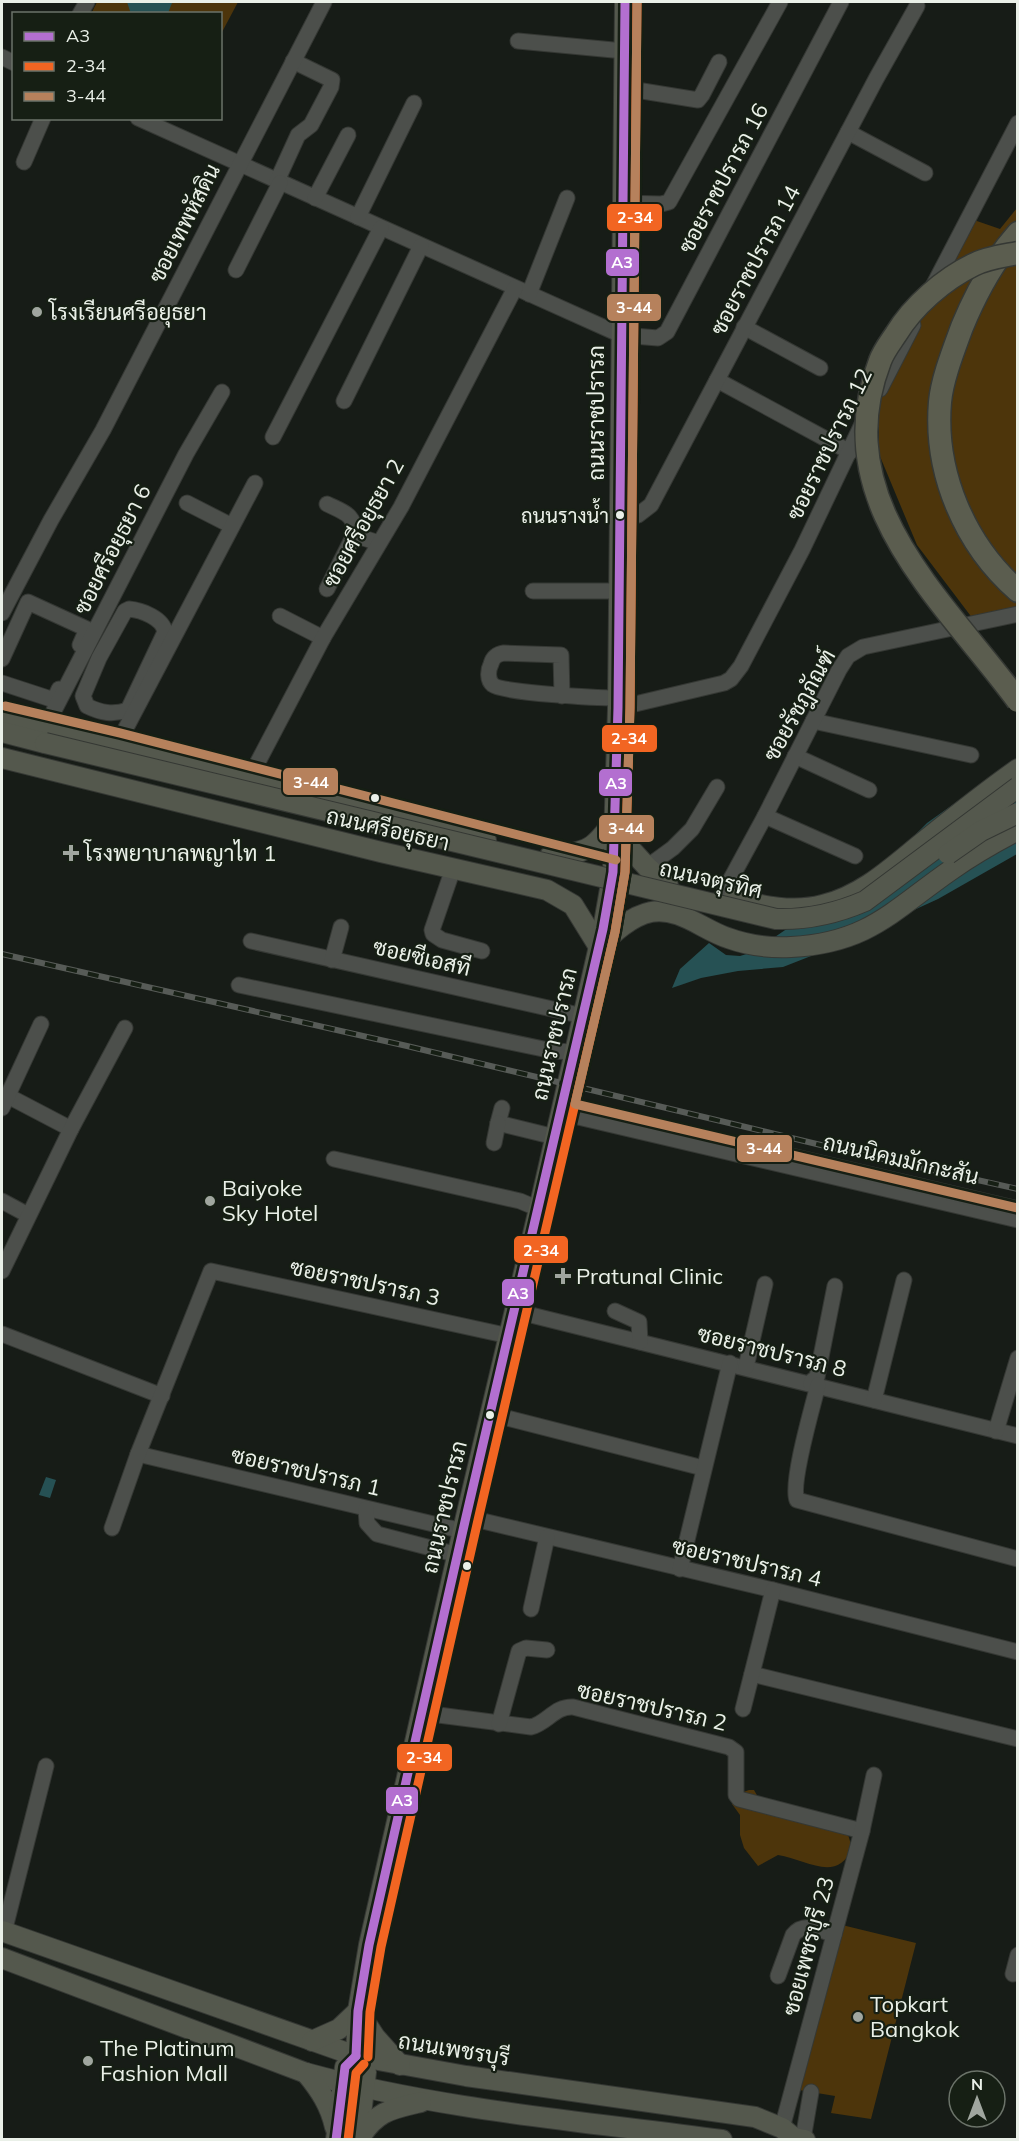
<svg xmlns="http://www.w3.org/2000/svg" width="1019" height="2141" viewBox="0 0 1019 2141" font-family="Mulish,Sarabun,sans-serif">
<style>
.green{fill:#4d350b}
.water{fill:#265154}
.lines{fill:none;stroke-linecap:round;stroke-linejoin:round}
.minor-casing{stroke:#353834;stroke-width:17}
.major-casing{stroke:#353834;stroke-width:22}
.highway-casing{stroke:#353834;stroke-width:25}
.minor{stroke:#4c4f4b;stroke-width:15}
.major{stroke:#54584d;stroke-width:20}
.highway{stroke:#5b5d4f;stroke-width:22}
.rail-casing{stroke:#575b57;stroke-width:6}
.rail{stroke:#161f14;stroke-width:4;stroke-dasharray:11;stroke-linecap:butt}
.major-bridge-casing{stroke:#353834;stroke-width:22;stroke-linecap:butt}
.highway-bridge-casing{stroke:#353834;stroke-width:25;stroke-linecap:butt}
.major-bridge{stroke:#54584d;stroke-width:20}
.highway-bridge{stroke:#5b5d4f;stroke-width:22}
.bus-1-casing{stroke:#161f14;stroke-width:14}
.bus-2-casing{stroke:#161f14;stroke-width:14}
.bus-3-casing{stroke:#161f14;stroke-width:14}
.bus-1{stroke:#b36fd0;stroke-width:9}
.bus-2{stroke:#f26522;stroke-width:9}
.bus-3{stroke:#b6815c;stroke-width:9}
.poi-dot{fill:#a0a69f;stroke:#161f14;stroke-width:2}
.bus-dot{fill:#eaf0e8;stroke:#161f14;stroke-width:2}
.labels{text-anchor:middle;stroke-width:4.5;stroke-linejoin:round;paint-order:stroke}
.bus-label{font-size:20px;fill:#eaf0e8;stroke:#161f14;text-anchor:end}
.street-label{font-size:22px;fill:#eaf0e8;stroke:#161f14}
.poi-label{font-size:22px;fill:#eaf0e8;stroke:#161f14;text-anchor:start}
.line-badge{stroke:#161f14;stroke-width:2}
.badge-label{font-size:16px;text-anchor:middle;font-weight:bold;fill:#fff}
</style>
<rect width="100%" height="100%" fill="#171c17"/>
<g class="green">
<path d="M97,2H238L221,34L220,14H91Z"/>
<path d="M1017,208V610L973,619L917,545L879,454V407L895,346L974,220L1000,229Z"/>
<path d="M749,1790H754L759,1799L847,1831L852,1848C837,1884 806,1859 778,1855L758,1866L744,1848L740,1835V1815L732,1804V1799L735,1795Z"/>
<path d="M842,1925L916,1943L871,2119L831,2113L835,2096L799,2090Z"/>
</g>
<g class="water">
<path d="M127,2H172V3L168,13L131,14Z"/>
<path d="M1017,759V854L938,899L829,949L783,967L738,971L701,978L672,988L680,969L709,943L726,955L740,956L753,952L791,926L865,885L927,823Z"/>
<path d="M46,1477L56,1480L50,1498L39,1495Z"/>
</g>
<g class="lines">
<g class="minor-casing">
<g id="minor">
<path d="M80,14L87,2"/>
<path d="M518,41L624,51"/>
<path d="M2,57L14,63"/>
<path d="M624,88L698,100L702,95L719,62"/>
<path d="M138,118L621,335L658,338L667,332L841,2"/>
<path d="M848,132L925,173"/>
<path d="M24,162L43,118"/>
<path d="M277,181L298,135L311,125L331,87L332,80L293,61"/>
<path d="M315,198L348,135"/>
<path d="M622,203L661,204L669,202L780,2"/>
<path d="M358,217L414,103"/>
<path d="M236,270L280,183"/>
<path d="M931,290L1018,123"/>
<path d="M529,294L567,198"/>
<path d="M744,327L820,368"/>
<path d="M717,380L850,452"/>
<path d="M880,389L913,325"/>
<path d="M344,401L421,246"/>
<path d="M273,437L381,228"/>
<path d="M187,503L232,526"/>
<path d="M327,504C343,512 356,514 354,535L379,543"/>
<path d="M619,520L638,515L651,505L876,79L917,6"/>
<path d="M327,589L354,535"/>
<path d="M533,591H619"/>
<path d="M129,609C141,610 163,618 165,632L128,710C113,715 101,713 87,706L83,696L99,658L125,611Z"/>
<path d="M2,613L51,520L103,430L324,2"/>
<path d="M280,616L323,638"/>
<path d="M2,659L28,602L87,629L80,645"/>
<path d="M2,683L54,700L59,689"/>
<path d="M562,696L561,655L504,653C497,654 493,657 491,664C488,670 487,680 493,685C502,693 600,698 617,698"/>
<path d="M618,708L724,683L731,679L741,666L802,550L865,418"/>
<path d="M813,721L971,755"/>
<path d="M45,728L186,454L222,392"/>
<path d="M117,745L255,483"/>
<path d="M795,756L869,790"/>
<path d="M249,779L323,638L401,507L515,288"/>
<path d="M765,816L855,856"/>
<path d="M647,867L673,848L692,829L717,787"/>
<path d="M453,869L432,930L433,934L442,940L482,951"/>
<path d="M721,897L765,816L839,670L848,656L863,647L1018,614"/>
<path d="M251,941L583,1016"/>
<path d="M332,960L341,927"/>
<path d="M239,985L553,1051L575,1052"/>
<path d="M8,1096L71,1129"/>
<path d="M2,1108L41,1024"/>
<path d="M502,1108L498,1123L555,1137"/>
<path d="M561,1113L1018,1220"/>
<path d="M494,1143L498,1123"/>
<path d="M744,1145L1018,1209"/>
<path d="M334,1159L520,1201L539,1209"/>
<path d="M2,1201L28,1215"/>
<path d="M2,1271L71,1129L125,1028"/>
<path d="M515,1311L1018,1436"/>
<path d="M615,1311L639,1322L640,1342"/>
<path d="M2,1334L162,1396"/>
<path d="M746,1367L765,1284"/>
<path d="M811,1384L812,1381L817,1377L835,1286"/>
<path d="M818,1385C813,1405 790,1484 797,1500L1018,1559"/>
<path d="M874,1400L904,1280"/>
<path d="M491,1414L703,1468"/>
<path d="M996,1431L1018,1358"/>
<path d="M138,1454L463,1531"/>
<path d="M366,1509L367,1523L377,1534L458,1555"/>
<path d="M466,1517L773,1590L1018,1652"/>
<path d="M112,1528L138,1454L211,1271L509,1336"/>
<path d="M680,1569L730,1363"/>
<path d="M531,1609L547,1537"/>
<path d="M752,1674L1018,1739"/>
<path d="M743,1709L773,1590"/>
<path d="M423,1713L531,1727C547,1723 555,1706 573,1707L729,1747L736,1752V1795L739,1799L862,1831"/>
<path d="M499,1724L519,1651L526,1648L547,1650"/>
<path d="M4,1932L46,1766"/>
<path d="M1013,1974L1018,1955"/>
<path d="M778,1976L793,1935C804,1921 820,1930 834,1935"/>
<path d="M782,2128L862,1831L874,1775"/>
<path d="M803,2139L811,2092"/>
</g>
</g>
<g class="major-casing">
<g id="major">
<path d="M2,718L117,745L486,840"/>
<path d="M2,732L45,743"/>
<path d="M2,758L381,852L547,890L573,905L599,947"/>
<path d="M615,832L647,867L668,886"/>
<path d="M550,856C588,853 594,849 616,818"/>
<path d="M733,899C763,906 793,913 823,905C863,895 892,867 923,842C954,817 985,792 1018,769"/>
<path d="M599,947C613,933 631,916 651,912C680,907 703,930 728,938C747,945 770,948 791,947C868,943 892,911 951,870C972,855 995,842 1018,830"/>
<path d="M2,1931L356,2056L466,2076L755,2117L782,2128L794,2138L805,2140"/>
<path d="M2,1958L306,2073C441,2110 583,2121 722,2140"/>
<path d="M358,2011L375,2037L400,2065"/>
<path d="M312,2041L339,2029L358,2011"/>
<path d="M356,2056L358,2011L369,1945L466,1517L539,1209L603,929L613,872L618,708L625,2"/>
<path d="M356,2056L366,2072L358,2140"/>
<path d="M306,2073C320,2090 330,2105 335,2127"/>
<path d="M359,2139C376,2111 391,2109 421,2102"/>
<path d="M336,2140L345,2067L356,2056"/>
</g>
</g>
<g class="highway-casing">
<path id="highway" d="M1018,233C993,261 976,293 962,327C954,349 942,379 940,402C934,473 965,545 1018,591"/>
</g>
<use href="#minor" class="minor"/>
<use href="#major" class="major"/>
<use href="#highway" class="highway"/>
<g class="rail-casing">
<path id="rail" d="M2,954L407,1046L825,1146L1018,1189"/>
</g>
<use href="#rail" class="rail"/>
<g class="major-bridge-casing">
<g id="major-bridge">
<path d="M45,743L776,919C808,920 835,914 865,901L1018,787"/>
<path d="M948,854L981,831L1018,813"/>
</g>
</g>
<g class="highway-bridge-casing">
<path id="highway-bridge" d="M1018,253C1003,256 986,258 973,265C944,279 913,306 896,334C890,343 883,352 880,361C826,501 943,599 1018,701"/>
</g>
<use href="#major-bridge" class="major-bridge"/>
<use href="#highway-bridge" class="highway-bridge"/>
<g class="bus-1-casing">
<g id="bus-1">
<path d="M356,2056L358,2011L369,1945L466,1517L603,929L613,872L618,708L625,2"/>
<path d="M336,2140L345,2067L356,2056"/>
</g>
</g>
<g class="bus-2-casing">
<g id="bus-2">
<path d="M368,2057L370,2012L381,1947L478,1520L615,932L625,872L630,708L637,2"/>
<path d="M348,2140L356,2073L364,2064"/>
</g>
</g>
<g class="bus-3-casing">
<g id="bus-3">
<path d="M637,2L630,708L625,872L615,932L575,1104L1018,1208"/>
<path d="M5,706L120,733L616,860"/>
</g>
</g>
<use href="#bus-1" class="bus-1"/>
<use href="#bus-2" class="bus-2"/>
<use href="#bus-3" class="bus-3"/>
</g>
<g class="poi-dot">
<circle cx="37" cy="312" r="6"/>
<path d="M68 844h6v6h6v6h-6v6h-6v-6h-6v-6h6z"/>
<circle cx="210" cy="1201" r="6"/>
<path d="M560 1267h6v6h6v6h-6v6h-6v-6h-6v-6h6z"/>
<circle cx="858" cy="2017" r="6"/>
<circle cx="88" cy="2061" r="6"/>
</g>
<g class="bus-dot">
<circle cx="620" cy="515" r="5"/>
<circle cx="375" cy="798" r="5"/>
<circle cx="490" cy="1415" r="5"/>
<circle cx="467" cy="1566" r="5"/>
</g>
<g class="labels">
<g class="bus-label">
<text x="609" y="523">ถนนรางน้ำ</text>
</g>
<g class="street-label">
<text transform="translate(723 178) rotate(-62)" y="8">ซอยราชปรารภ 16</text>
<text transform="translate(184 223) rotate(-63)" y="8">ซอยเทพหัสดิน</text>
<text transform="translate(755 260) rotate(-62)" y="8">ซอยราชปรารภ 14</text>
<text transform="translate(596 413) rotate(-90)" y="8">ถนนราชปรารภ</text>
<text transform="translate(829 444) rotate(-64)" y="8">ซอยราชปรารภ 12</text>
<text transform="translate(363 523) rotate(-61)" y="8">ซอยศรีอยุธยา 2</text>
<text transform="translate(112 549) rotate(-63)" y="8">ซอยศรีอยุธยา 6</text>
<text transform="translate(799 705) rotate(-61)" y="8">ซอยรัชฎภัณฑ์</text>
<text transform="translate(388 829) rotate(13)" y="8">ถนนศรีอยุธยา</text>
<text transform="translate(711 879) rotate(13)" y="8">ถนนจตุรทิศ</text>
<text transform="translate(422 957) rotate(13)" y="8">ซอยซีเอสที</text>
<text transform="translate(554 1034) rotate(-77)" y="8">ถนนราชปรารภ</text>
<text transform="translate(901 1159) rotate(13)" y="8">ถนนนิคมมักกะสัน</text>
<text transform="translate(365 1282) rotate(12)" y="8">ซอยราชปรารภ 3</text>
<text transform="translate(772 1351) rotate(14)" y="8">ซอยราชปรารภ 8</text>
<text transform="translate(306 1471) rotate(13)" y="8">ซอยราชปรารภ 1</text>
<text transform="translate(444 1507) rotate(-77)" y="8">ถนนราชปรารภ</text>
<text transform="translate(747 1562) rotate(13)" y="8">ซอยราชปรารภ 4</text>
<text transform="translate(652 1706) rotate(13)" y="8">ซอยราชปรารภ 2</text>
<text transform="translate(808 1946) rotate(-75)" y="8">ซอยเพชรบุรี 23</text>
<text transform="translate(454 2049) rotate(9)" y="8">ถนนเพชรบุรี</text>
</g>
<g class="poi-label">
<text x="49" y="320">โรงเรียนศรีอยุธยา</text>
<text x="84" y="861">โรงพยาบาลพญาไท 1</text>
<text x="222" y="1196">Baiyoke<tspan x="222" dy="25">Sky Hotel</tspan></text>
<text x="576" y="1284">Pratunal Clinic</text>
<text x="870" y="2012">Topkart<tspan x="870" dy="25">Bangkok</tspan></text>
<text x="100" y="2056">The Platinum<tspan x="100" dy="25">Fashion Mall</tspan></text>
</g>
</g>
<g class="line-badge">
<rect x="606" y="203" width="57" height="29" rx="6" fill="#f26522"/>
<rect x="605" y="248" width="35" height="29" rx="6" fill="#b36fd0"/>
<rect x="606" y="293" width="56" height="29" rx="6" fill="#b6815c"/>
<rect x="601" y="724" width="57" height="29" rx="6" fill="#f26522"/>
<rect x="282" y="767" width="57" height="29" rx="6" fill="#b6815c"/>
<rect x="598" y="768" width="35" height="29" rx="6" fill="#b36fd0"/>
<rect x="598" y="814" width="57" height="29" rx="6" fill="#b6815c"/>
<rect x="736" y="1134" width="57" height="29" rx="6" fill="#b6815c"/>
<rect x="513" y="1235" width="56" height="29" rx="6" fill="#f26522"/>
<rect x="501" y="1278" width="34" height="29" rx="6" fill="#b36fd0"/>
<rect x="396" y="1743" width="57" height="29" rx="6" fill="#f26522"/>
<rect x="385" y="1786" width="34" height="29" rx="6" fill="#b36fd0"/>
</g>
<g class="badge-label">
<text x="635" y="223">2-34</text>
<text x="622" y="268">A3</text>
<text x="634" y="313">3-44</text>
<text x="629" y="744">2-34</text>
<text x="311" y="788">3-44</text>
<text x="616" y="789">A3</text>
<text x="626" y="834">3-44</text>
<text x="764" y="1154">3-44</text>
<text x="541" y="1256">2-34</text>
<text x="518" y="1299">A3</text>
<text x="424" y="1763">2-34</text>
<text x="402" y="1806">A3</text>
</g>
<rect width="1019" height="2141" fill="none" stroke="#eaf0e8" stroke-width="6"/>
<rect x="12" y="12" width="210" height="108" fill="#161f14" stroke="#6b7369" stroke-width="1.5"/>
<rect x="24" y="32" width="30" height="9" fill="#b36fd0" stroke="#6b7369" stroke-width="1.5"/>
<text x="66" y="42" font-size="18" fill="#eaf0e8">A3</text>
<rect x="24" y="62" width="30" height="9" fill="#f26522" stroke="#6b7369" stroke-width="1.5"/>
<text x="66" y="72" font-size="18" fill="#eaf0e8">2-34</text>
<rect x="24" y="92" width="30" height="9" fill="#b6815c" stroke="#6b7369" stroke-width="1.5"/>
<text x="66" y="102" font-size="18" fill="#eaf0e8">3-44</text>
<g transform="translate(977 2099)"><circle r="28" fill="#161f14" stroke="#6b7369" stroke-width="1.5"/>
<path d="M0-4.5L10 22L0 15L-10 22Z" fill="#a0a69f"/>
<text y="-9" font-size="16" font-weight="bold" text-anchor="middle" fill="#eaf0e8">N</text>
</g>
</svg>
